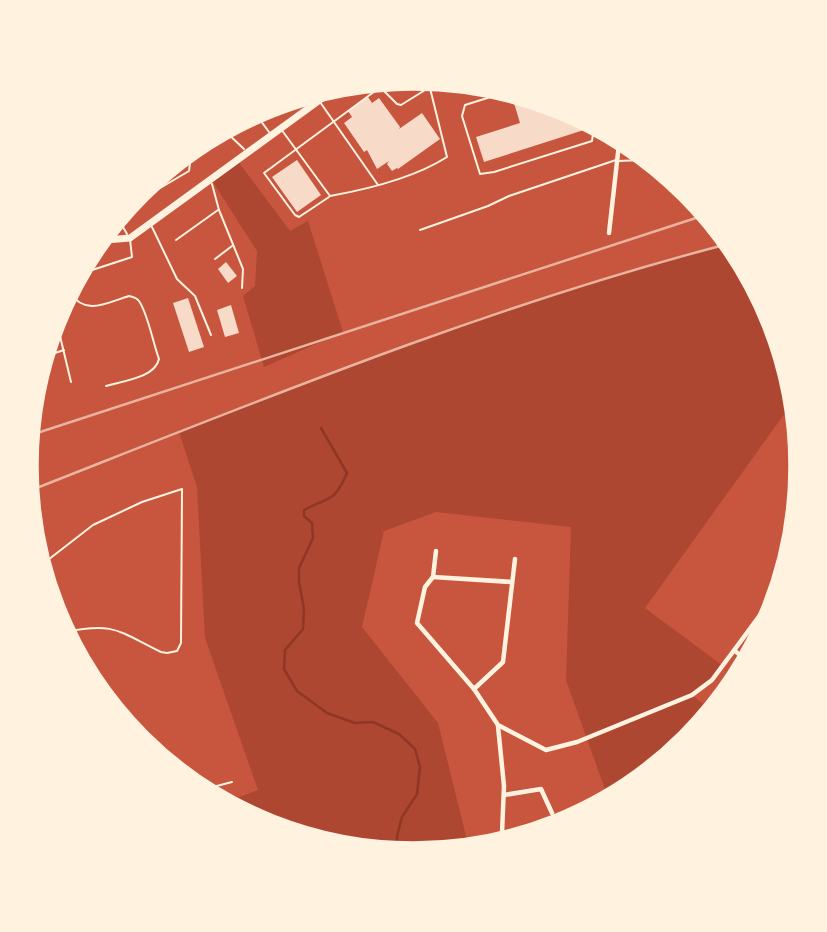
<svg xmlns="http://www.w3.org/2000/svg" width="827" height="932" viewBox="0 0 827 932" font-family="'Source Sans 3',sans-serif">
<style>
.green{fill:#ae4732}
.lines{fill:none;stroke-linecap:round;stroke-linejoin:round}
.stream{stroke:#8f3625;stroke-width:2.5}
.building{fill:#f7dbc8}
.service{stroke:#fff3e0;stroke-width:2}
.minor{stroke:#fff3e0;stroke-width:4.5}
.primary{stroke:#fff3e0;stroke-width:7}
.rail{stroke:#e9b49f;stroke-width:2.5}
.rim{fill:none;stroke:#fff3e0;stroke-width:3.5}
</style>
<rect width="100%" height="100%" fill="#c8553d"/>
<g class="green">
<path d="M237,160L290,231L308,221L343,332L264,367L243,296L255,286L257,251L211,179Z"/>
<path d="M724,245L773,318L790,406L645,608L723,666L693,696L710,709L688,741L607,795L566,680L571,527L436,512L384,531L362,627L438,723L468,844L413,855L264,825L229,801L258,790L205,638L197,487L179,432L477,319L569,289Z"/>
</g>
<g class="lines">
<path class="stream" d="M321,428L347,473C334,503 330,496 304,510V516L312,523L313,538L299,568V582L304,609L303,629L285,650L284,669L297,691L327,713L355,723L373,722L399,734L415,749L420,767L417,794L402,817L397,836V852"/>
</g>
<g class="building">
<path d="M368,97L372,103L379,98L400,127L399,129L422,113L440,139L398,169L397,168L392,171L387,164L389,161L377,169L367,150L364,152L344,123L352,117L348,111Z"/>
<path d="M526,99L563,107L584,121L587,129L484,162L476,137L520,123L514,103Z"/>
<path d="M297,160L321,195L297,212L272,177Z"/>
<path d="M226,262L237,276L228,283L218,269Z"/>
<path d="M188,298L204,347L189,352L173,303Z"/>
<path d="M231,305L239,333L225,337L217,310Z"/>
</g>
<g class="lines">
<g class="service">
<path d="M377,84L397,104L401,105L430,87L444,83"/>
<path d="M500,94L465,105L462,116L480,174L494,172L592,141L594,127"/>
<path d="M299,100L304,106"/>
<path d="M320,102L378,185"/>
<path d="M255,113L269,132"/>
<path d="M281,129L330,196C369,189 414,178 447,157L428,80"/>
<path d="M226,132L244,149"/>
<path d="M618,161L643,160"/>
<path d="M212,184L219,210L243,269L242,288"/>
<path d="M329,197L299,217L295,215L264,173L386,83"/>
<path d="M128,207L189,171L190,163L186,159"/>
<path d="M119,220L127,234"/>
<path d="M152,227L177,279L195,296L211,335"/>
<path d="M420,230L488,206L509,196L616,160"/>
<path d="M176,240L218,210"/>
<path d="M215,259L232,246"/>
<path d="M83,273L132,257L130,239"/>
<path d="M70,293C86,316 106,303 129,296C133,297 136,297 139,301C148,314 153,343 159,359C155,378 122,381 106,386"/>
<path d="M55,315L71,382"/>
<path d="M46,356L64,350"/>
<path d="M44,563L93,525L142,502L182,489L181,643L177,651L167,653L161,652C118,631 115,622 65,632"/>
<path d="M209,788L232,782"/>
</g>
<g class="minor">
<path d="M609,233L619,144"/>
<path d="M436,551L433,577L425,587L417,623L474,689L498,725L546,750L577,742L692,695L712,680L778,591"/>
<path d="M433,577L512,582"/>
<path d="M735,651L744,658"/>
<path d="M474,689L503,662L515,559"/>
<path d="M498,726L504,786L502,833"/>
<path d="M504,795L541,789L552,813"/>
</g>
<path class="primary" d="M106,240L130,238L328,94"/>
<g class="rail">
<path d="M31,435L705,215"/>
<path d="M29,491C258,401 486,307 724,245"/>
</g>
</g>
<path d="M0 0H827V932H0ZM413 89H414A376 376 0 0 1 790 465V467A376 376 0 0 1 414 843H413A376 376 0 0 1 37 467V465A376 376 0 0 1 413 89Z" fill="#fff3e0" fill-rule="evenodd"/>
<path class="rim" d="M413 89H414A376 376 0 0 1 790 465V467A376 376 0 0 1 414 843H413A376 376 0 0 1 37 467V465A376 376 0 0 1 413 89Z"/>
</svg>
